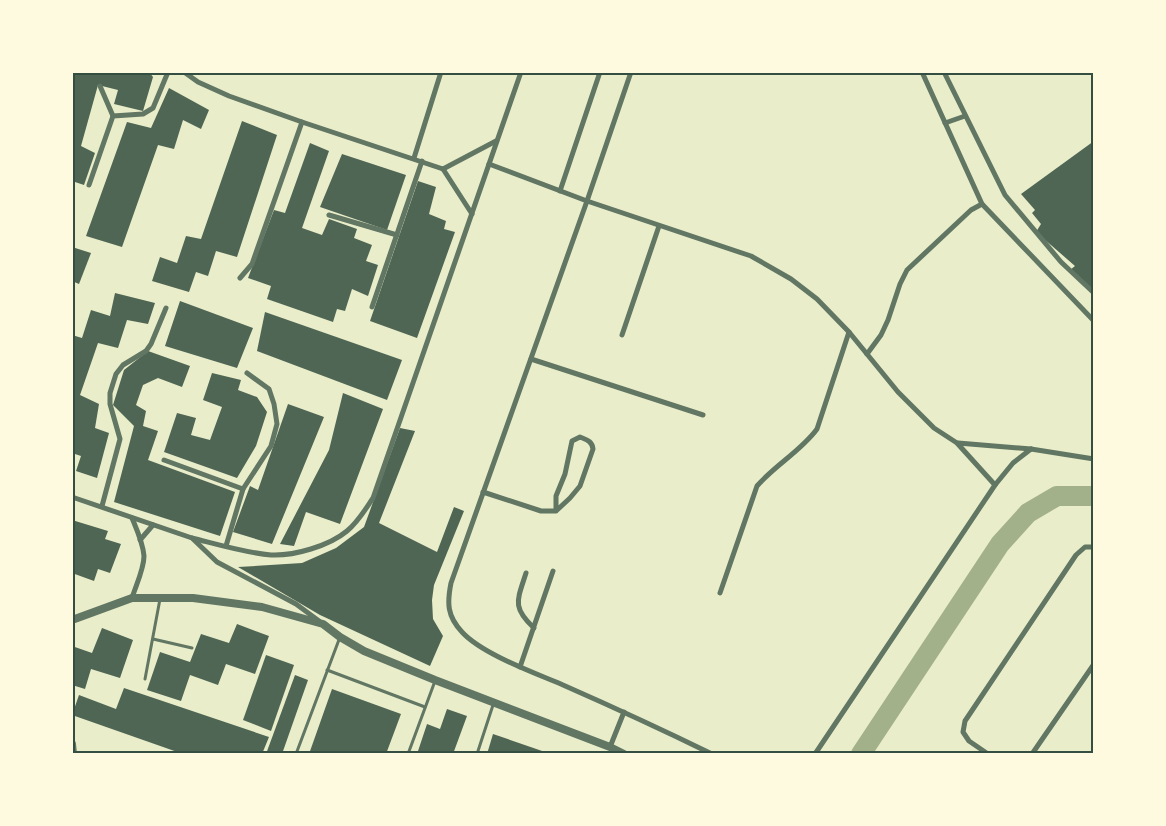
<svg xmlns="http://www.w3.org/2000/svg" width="1166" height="826" viewBox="0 0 1166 826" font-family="'Archivo Narrow',sans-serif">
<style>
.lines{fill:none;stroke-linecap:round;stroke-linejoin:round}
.river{stroke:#a3b18a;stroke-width:20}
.building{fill:#4f6655}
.service{stroke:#617663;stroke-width:3}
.minor{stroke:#617663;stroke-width:5}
.tertiary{stroke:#617663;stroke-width:8}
.neatline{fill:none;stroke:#344e41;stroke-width:2}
</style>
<rect width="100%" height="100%" fill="#e9edc9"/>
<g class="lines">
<path class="river" d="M861,754L1000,544L1028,513L1057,496H1094"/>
</g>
<g class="building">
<path d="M72,72H149L153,77L143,111L114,104L118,90L98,85L81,146L95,153L84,185L72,181Z"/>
<path d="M169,88L209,110L201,129L183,120L174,149L158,145L122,247L86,236L127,122L151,128Z"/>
<path d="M242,121L277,135L237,257L216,251L208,276L196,272L189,292L152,281L160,257L177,263L186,236L201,239Z"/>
<path d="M1094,141V290L1070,270L1075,266L1036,232L1041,224L1032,213L1035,210L1021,194Z"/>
<path d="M310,143L329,151L302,228L322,235L329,219L357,229L354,238L372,245L366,261L378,265L368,296L352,289L345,311L337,309L333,322L267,299L271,286L248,278L274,210L285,213Z"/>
<path d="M342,154L406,175L387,230L320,207Z"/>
<path d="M418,181L436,187L429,214L446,221L444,229L455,232L417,338L370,321Z"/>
<path d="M72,247L91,253L79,284L72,281Z"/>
<path d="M115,293L155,303L148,324L127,320L118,348L98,343L80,395L99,404L95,428L109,433L97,478L76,471L81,456L72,453V335L82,338L91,310L110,316Z"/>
<path d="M180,301L253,328L237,368L165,346Z"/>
<path d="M265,312L402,360L387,400L257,351Z"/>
<path d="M148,351L190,366L182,387L158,378L143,385L136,405L146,411L143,426L158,431L148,460L235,492L220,536L114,502L134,426L113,405L124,370Z"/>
<path d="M212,373L241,380L238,390L257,397L267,412L256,446L237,478L164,452L177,413L196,418L191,435L210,440L222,407L203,400Z"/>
<path d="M343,393L383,409L340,524L306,512L294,546L280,544L329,450Z"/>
<path d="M288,404L324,417L272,544L233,532L250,486L258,490Z"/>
<path d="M400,428L415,431L379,523L437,552L454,507L464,511L434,585L432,600L433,619L443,636L430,666L320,615L238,567L302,563L336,548L364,527Z"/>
<path d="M72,520L108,531L105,539L121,544L110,573L98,569L94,581L72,573Z"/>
<path d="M237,624L269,636L255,674L226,664L218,685L190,675L181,701L147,690L160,652L190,662L201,634L229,643Z"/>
<path d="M102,628L133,640L120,678L91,669L85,689L72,685V646L92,653Z"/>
<path d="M266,655L294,665L271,731L243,720Z"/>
<path d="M295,675L308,680L282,754H266Z"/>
<path d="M124,688L269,737L262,754H183L72,715L79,695L116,709Z"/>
<path d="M332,689L401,714L386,754H309Z"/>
<path d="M447,709L467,716L453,754H417L427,724L440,729Z"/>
<path d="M493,734L548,753V754H487Z"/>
</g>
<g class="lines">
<g class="service">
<path d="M153,639L192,648"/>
<path d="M327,670L425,707"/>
<path d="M145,679L160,599"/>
<path d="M296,754L340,637"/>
<path d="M408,754L435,681"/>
<path d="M477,754L494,702"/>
</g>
<g class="minor">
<path d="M184,72L198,82L229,96L302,122L443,169L472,214"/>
<path d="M631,72L587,201L451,583C447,603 447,616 462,632C482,654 535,673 563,685C613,707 663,730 712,754"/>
<path d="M922,72L982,204L1094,321"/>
<path d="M944,72L1005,195L1061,262L1094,293"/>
<path d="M100,86L113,116"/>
<path d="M945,123L965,116"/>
<path d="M414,158L441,72"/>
<path d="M489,164L587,201L751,256L791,279L817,299L849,332L898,392L934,428L957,443L995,485"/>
<path d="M443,169L496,141"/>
<path d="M89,185L113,116L143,114L153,108L168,72"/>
<path d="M560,191L600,72"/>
<path d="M329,215L397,235"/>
<path d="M240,278L252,264L302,122"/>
<path d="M372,307L422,161"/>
<path d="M622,335L659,226"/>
<path d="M867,354L881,335L888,320L900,284L907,270L971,210L982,204"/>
<path d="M531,359L703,415"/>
<path d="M958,443L1031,449L1094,459"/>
<path d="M164,460L243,489"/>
<path d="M483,492L541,511H556L570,498L580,486L593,449C592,441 587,440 580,437L572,441L565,474L556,496V511"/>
<path d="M72,497L192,538L217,562L296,604L319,621"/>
<path d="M102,506L120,439L110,404V393L116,374L123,365L146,351L151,344L166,308"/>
<path d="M192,538C216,544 246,553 271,555C294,556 329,546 347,531C358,522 365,510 373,498L521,72"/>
<path d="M140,540L153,525"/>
<path d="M226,546L243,489L271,446L277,424L274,404L269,389L247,373"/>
<path d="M526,573C517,601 512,607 534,628"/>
<path d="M720,593L757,486C775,465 801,451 817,429L849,332"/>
<path d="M132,598C136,585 144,569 144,556C143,543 137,530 132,518"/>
<path d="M520,667L553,571"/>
<path d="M610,747L624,712"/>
<path d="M815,754L995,485L1013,463L1031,449"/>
<path d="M988,754L969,741L963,732L965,721L1076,555L1085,547H1094"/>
<path d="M1032,754L1094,664"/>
</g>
<g class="tertiary">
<path d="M72,620L132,598H193L262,607L323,624L340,637L364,651L435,680L610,747L624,754"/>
<path d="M72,744L73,754"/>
</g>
</g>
<rect width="1166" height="826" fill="none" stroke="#fefae0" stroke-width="148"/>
<rect x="74" y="74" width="1018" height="678" class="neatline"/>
</svg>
